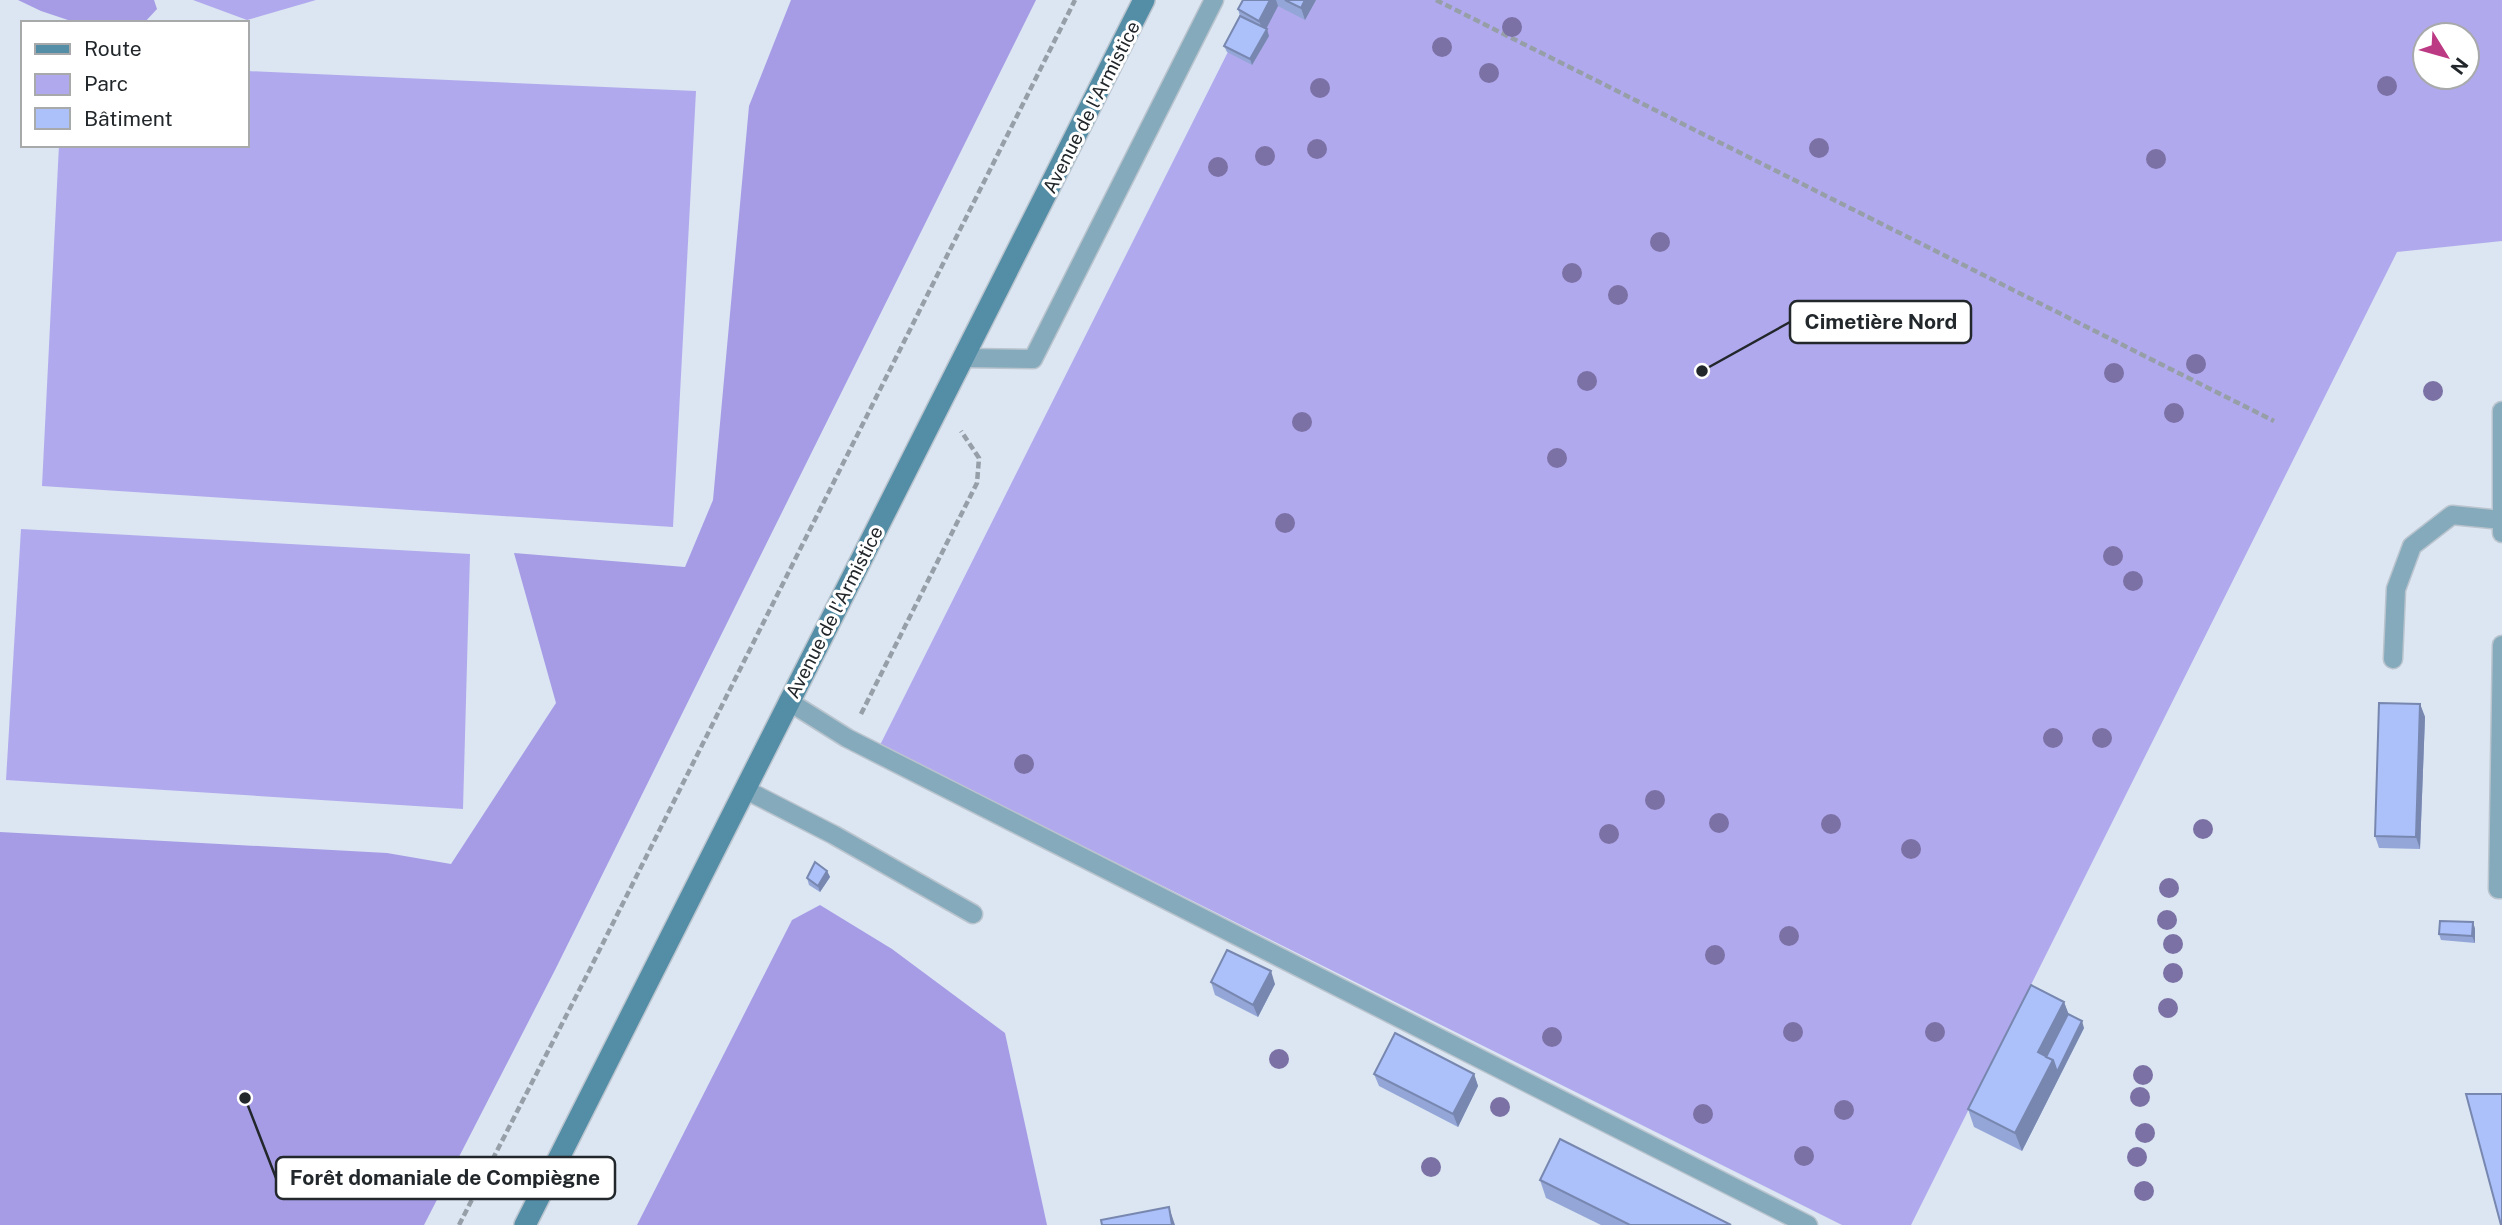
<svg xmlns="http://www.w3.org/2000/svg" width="2502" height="1225" viewBox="0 0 2502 1225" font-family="'Public Sans',sans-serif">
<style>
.green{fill:#b1a9ed;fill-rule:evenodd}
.forest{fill:#a69ce6}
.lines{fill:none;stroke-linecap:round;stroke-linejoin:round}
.service-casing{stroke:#bac4ce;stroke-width:21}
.secondary-casing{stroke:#bac4ce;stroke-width:24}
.path{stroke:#969fa8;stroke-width:4.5;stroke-dasharray:7 3.5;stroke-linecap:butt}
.service{stroke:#85aabb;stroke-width:18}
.secondary{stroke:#538da6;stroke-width:21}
.tree{fill:#7b71a5}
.wall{fill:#94a6d7}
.shaded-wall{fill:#7887af}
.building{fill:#acc1fa;stroke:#7887af;stroke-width:2}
.labels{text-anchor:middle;stroke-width:6;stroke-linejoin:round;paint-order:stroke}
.street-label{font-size:19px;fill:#22272b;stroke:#fff}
.leader{fill:none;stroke:#22272b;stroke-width:2.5}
.callout-dot{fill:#22272b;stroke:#fff;stroke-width:2.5}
.callout{fill:#fff;stroke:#22272b;stroke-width:2.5}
.callout-label{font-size:21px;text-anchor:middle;font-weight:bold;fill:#22272b}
</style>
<rect width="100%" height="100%" fill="#dbe6f2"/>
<g class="green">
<path d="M193,0H316L247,20Z"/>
<path d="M1254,0H2502V241L2397,252L1911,1225H1842L880,745ZM2425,35H2467V77H2425Z"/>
<path d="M247,71L696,91L673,527L42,486L59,145H247Z"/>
<path d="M21,529L470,554L463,809L6,780Z"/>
</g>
<g class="forest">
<path d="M18,0H154L157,9L144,23H77L41,11Z"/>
<path d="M791,0H1036L555,970L424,1225H0V832L387,853L451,864L556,703L514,553L685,567L713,500L749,106Z"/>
<path d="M820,905L892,949L1005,1033L1047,1225H637L792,920Z"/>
</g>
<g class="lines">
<g class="service-casing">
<g id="service">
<path d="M965,358L1033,359L1214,0"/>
<path d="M2502,411V533"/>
<path d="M2502,645L2498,889H2502"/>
<path d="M2393,659L2396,589L2412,546L2452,515L2502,520"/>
<path d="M788,701L847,738L1808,1225"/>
<path d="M744,789L834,835L973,914"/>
</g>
</g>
<g class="secondary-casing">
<path id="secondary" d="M525,1225L1144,0"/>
</g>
<g class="path">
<path d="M1436,0L2274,421"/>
<path d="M861,714L977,483L979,458L961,431"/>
<path d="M459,1225L587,975L1075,0"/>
</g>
<use href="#service" class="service"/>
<use href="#secondary" class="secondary"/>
</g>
<g class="tree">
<circle cx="1512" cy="27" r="10"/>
<circle cx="1442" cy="47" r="10"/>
<circle cx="1489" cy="73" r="10"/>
<circle cx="2387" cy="86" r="10"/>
<circle cx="1320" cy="88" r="10"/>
<circle cx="1819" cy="148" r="10"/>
<circle cx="1317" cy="149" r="10"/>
<circle cx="1265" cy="156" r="10"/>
<circle cx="2156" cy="159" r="10"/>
<circle cx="1218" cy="167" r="10"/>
<circle cx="1660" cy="242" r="10"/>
<circle cx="1572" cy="273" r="10"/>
<circle cx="1618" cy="295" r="10"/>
<circle cx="2196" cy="364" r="10"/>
<circle cx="2114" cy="373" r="10"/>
<circle cx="1587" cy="381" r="10"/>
<circle cx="2433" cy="391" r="10"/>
<circle cx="2174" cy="413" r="10"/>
<circle cx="1302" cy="422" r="10"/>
<circle cx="1557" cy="458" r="10"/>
<circle cx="1285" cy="523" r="10"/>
<circle cx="2113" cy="556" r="10"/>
<circle cx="2133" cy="581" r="10"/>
<circle cx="2053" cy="738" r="10"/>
<circle cx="2102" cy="738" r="10"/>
<circle cx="1024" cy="764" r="10"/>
<circle cx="1655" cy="800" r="10"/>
<circle cx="1719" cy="823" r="10"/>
<circle cx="1831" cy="824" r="10"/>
<circle cx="2203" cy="829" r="10"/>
<circle cx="1609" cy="834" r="10"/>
<circle cx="1911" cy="849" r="10"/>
<circle cx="2169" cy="888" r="10"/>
<circle cx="2167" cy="920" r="10"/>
<circle cx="1789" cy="936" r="10"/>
<circle cx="2173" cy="944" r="10"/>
<circle cx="1715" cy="955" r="10"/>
<circle cx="2173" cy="973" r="10"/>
<circle cx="2168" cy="1008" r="10"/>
<circle cx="1793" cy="1032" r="10"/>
<circle cx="1935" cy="1032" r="10"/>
<circle cx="1552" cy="1037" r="10"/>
<circle cx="1279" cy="1059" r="10"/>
<circle cx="2143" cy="1075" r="10"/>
<circle cx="2140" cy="1097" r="10"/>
<circle cx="1500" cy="1107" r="10"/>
<circle cx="1844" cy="1110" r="10"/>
<circle cx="1703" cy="1114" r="10"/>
<circle cx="2145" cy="1133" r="10"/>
<circle cx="1804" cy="1156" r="10"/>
<circle cx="2137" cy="1157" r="10"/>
<circle cx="1431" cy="1167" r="10"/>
<circle cx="2144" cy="1191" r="10"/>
</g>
<g class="wall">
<path d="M1243,0H1316L1305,20L1278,6L1266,29L1269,36L1252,65L1227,52L1224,46L1240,16L1238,9Z"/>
<path d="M2420,704L2425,717L2420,849L2379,848L2375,836Z"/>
<path d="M827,871L830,877L820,892L809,885L807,878Z"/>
<path d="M2473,922L2475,929V943L2441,940L2439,934Z"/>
<path d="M1211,982L1275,984L1258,1017L1215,995Z"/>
<path d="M2064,1002L2068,1014L2084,1028L2022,1151L1974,1127L1968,1109Z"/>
<path d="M1374,1074H1474L1478,1086L1458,1127L1379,1086Z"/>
<path d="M1540,1180L1731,1225H1601L1546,1198Z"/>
</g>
<g class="shaded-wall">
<path d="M1270,0H1276L1278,6L1264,33L1259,21Z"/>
<path d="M1305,0H1316L1305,20L1301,8Z"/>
<path d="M1267,29L1269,36L1252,65L1250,59Z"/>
<path d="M2420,704L2425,717L2420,849L2416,837Z"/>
<path d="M827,871L830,877L820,892L818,886Z"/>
<path d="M2473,922L2475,929V943L2472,936Z"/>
<path d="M1271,971L1275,984L1258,1017L1253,1005Z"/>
<path d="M2064,1002L2071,1020L2047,1066L2038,1052Z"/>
<path d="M2082,1021L2084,1028L2022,1151L2015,1133L2053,1060Z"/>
<path d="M1474,1074L1478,1086L1458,1127L1453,1114Z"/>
<path d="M1169,1207L1175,1225H1172Z"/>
</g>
<g class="building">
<path d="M1243,0H1270L1259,21L1238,9Z"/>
<path d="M1285,0H1305L1301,8Z"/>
<path d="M1240,16L1267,29L1250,59L1224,46Z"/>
<path d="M2379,703L2420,704L2416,837L2375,836Z"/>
<path d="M815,862L827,871L818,886L807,878Z"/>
<path d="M2440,921L2473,922L2472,936L2439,934Z"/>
<path d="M1227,950L1271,971L1253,1005L1211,982Z"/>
<path d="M2031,985L2064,1002L2038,1052L2053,1060L2015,1133L1968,1109Z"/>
<path d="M2068,1014L2082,1021L2057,1072L2053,1060L2046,1057Z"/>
<path d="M1395,1033L1474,1074L1453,1114L1374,1074Z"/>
<path d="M2466,1094H2502V1225H2501Z"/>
<path d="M1560,1139L1731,1225H1630L1540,1180Z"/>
<path d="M1169,1207L1172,1225H1102L1101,1220Z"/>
</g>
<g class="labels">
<g class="street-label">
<text transform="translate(1091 107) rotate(-63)" y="7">Avenue de l'Armistice</text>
<text transform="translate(834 612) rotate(-63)" y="7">Avenue de l'Armistice</text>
</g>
</g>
<path class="leader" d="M1702 371L1790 322M245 1098L276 1178"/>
<g class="callout-dot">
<circle cx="1702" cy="371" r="7"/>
<circle cx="245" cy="1098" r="7"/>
</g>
<g class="callout">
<rect x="1790" y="301" width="181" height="42" rx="7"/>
<rect x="276" y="1157" width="339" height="42" rx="7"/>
</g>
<g class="callout-label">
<text x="1881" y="329">Cimetière Nord</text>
<text x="445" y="1185">Forêt domaniale de Compiègne</text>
</g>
<rect x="21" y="21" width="228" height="126" fill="#ffffff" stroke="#a7a9aa" stroke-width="2"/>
<rect x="35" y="44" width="35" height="10" fill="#538da6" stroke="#a7a9aa" stroke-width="2"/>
<text x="84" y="56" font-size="21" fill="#22272b">Route</text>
<rect x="35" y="74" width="35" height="21" fill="#b1a9ed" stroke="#a7a9aa" stroke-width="2"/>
<text x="84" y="91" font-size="21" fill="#22272b">Parc</text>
<rect x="35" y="108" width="35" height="21" fill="#acc1fa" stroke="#a7a9aa" stroke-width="2"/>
<text x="84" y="126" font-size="21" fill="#22272b">Bâtiment</text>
<g transform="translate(2446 56) rotate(127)"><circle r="33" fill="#ffffff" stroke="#a7a9aa" stroke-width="2"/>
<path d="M0-5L12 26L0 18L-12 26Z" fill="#bc3a83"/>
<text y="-10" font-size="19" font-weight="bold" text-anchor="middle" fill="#22272b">N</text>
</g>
</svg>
